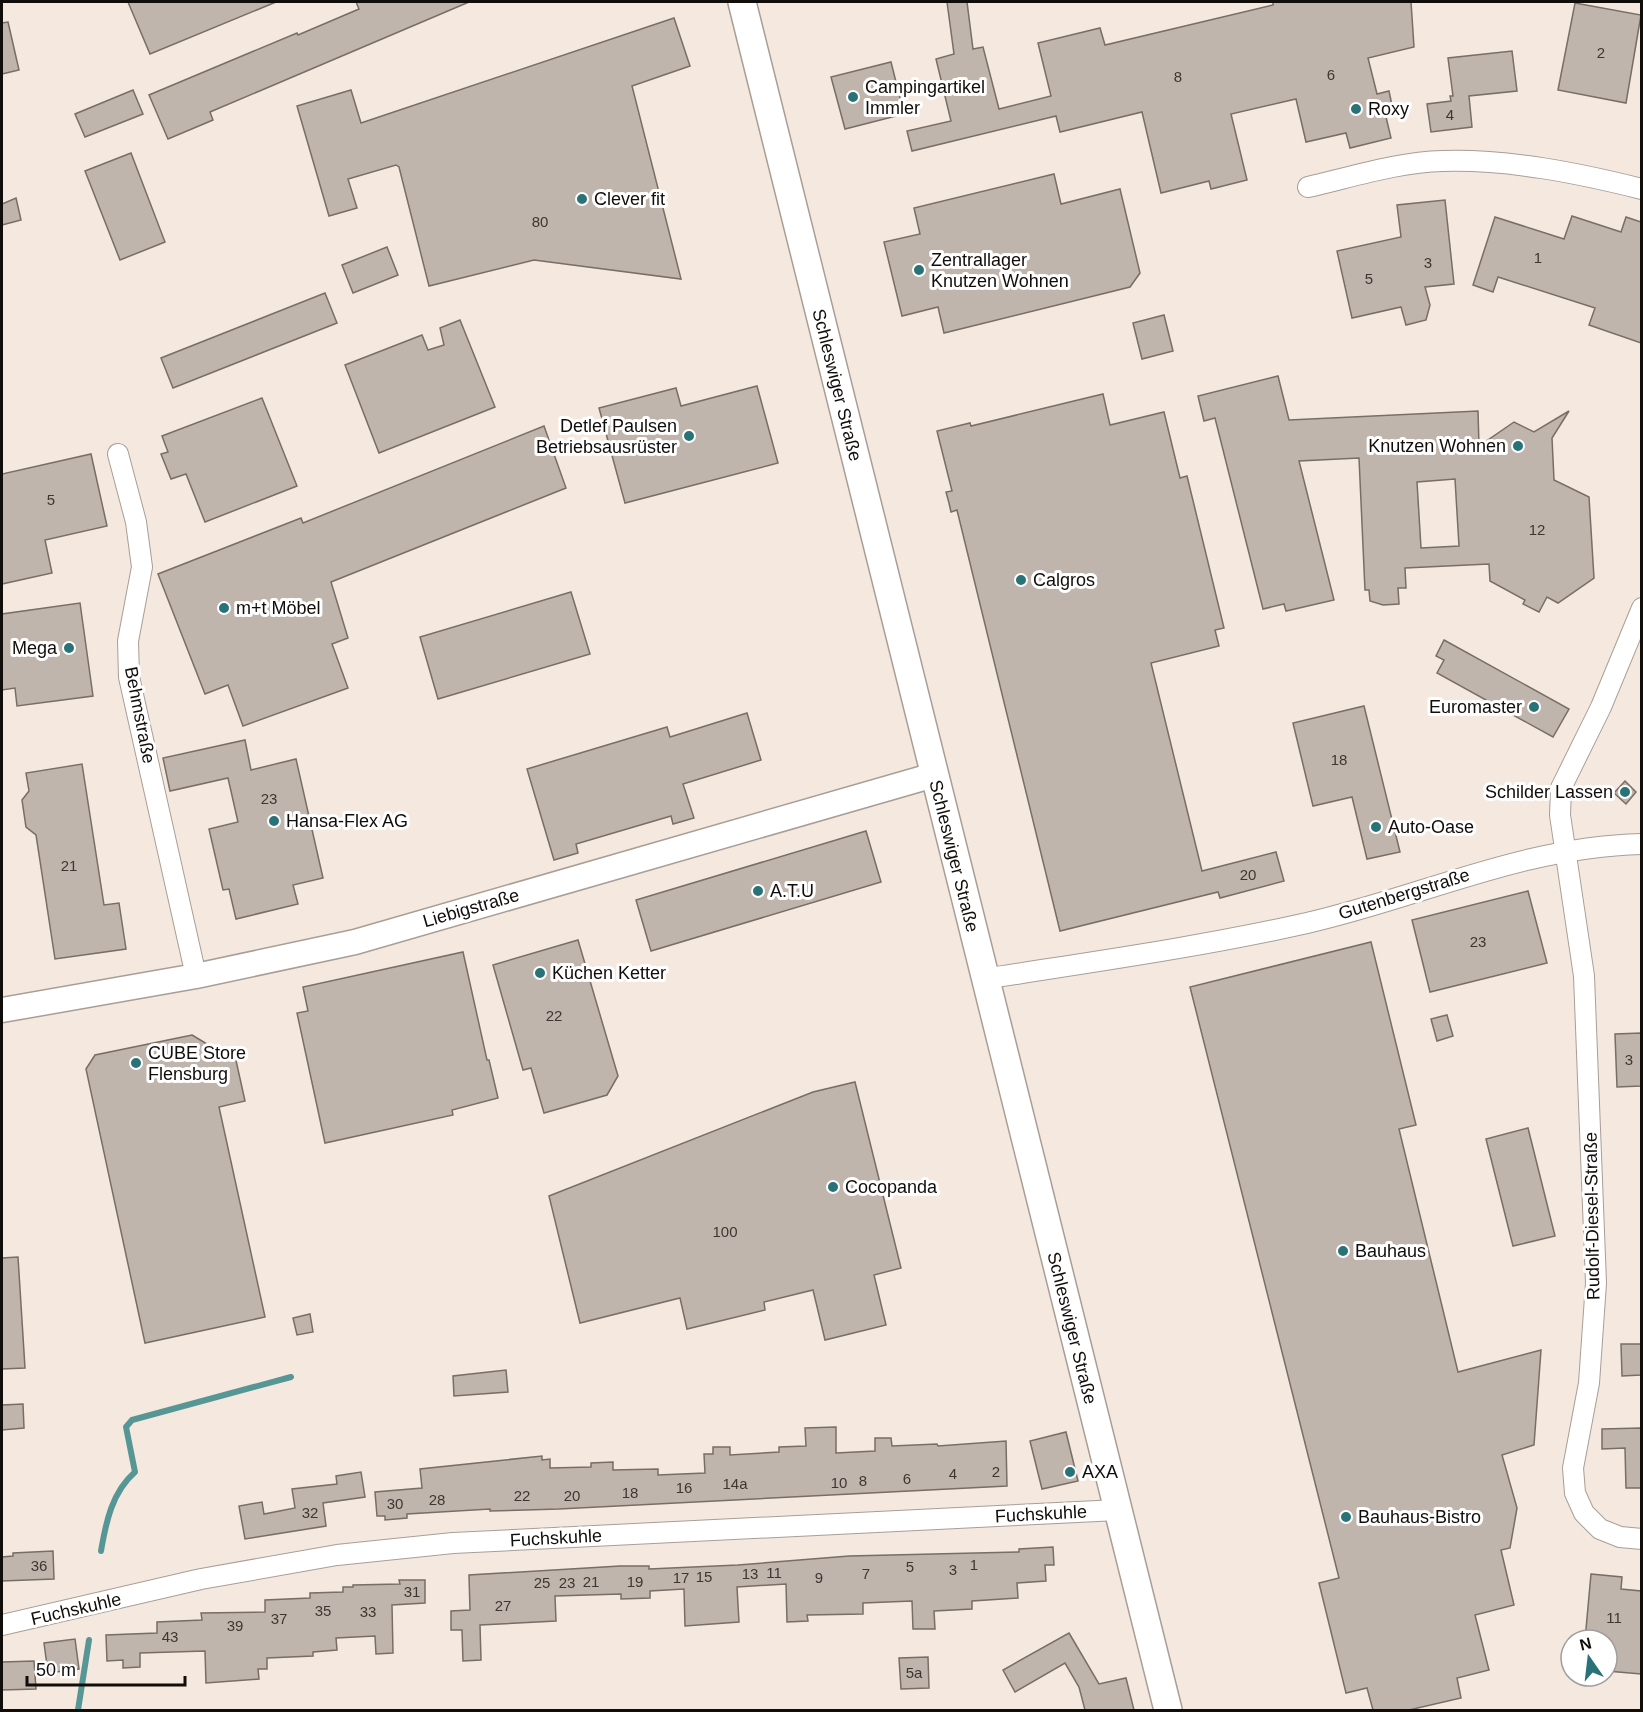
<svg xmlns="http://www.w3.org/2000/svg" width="1643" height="1712" viewBox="0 0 1643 1712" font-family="Helvetica,sans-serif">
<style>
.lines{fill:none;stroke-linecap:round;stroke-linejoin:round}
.stream{stroke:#569695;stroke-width:6}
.building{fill:#c0b5ac;stroke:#786e66;stroke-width:1.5;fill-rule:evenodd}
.minor-casing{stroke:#a99e96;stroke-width:22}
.tertiary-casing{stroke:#a99e96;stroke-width:27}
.secondary-casing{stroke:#a99e96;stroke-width:30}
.minor{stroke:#fff;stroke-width:20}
.tertiary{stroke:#fff;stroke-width:24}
.secondary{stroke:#fff;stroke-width:27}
.poi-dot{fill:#287278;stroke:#fff;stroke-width:2}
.labels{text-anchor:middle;stroke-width:6;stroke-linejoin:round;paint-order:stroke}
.number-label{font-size:15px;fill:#3d3732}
.poi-label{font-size:18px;fill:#110d0a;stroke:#fff;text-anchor:start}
.street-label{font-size:18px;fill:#110d0a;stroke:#fff}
</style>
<rect width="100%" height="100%" fill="#f4e8df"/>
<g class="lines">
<g class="stream">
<path d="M101,1551C106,1522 112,1492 135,1472L126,1427L132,1420L291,1377"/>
<path d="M78,1710L89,1640"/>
</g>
</g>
<g class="building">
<path d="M128,2H276L150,54Z"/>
<path d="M356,2H469L210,112L213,120L168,139L149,95L297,33L298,35L359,9Z"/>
<path d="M947,2H967L973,49L983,47L999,109L1051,96L1038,43L1100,28L1105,45L1273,5V2H1411L1414,47L1368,58L1377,94L1389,91L1394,115L1386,117L1391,138L1350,148L1346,133L1306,142L1296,99L1231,114L1247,180L1211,189L1209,181L1161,193L1142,112L1060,132L1056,116L912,151L907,131L951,121L936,59L954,54Z"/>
<path d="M1575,3L1641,15L1626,103L1558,90Z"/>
<path d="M674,18L690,66L632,86L681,279L534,260L429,286L399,167L396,165L348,179L357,208L329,216L297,106L351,90L361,123Z"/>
<path d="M8,22L19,70L2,74V23Z"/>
<path d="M1512,51L1517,91L1469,96L1472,127L1431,132L1427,104L1451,101L1450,96H1453L1448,58Z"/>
<path d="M891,62L904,114L845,129L831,77Z"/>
<path d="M133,90L143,114L85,137L75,114Z"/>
<path d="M131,153L165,242L120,260L85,171Z"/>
<path d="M1054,174L1061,204L1120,189L1140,273L1130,287L944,333L938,307L902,316L884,242L920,234L914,208Z"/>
<path d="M16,198L21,220L2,225V204Z"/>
<path d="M1445,200L1454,284L1425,287L1430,305L1426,320L1406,325L1401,307L1352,318L1337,251L1401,237L1397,205Z"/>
<path d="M1572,216L1621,232L1626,217L1641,222V343L1589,325L1595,308L1498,277L1493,292L1473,285L1495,217L1564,239Z"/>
<path d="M387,247L398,275L353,293L342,265Z"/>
<path d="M325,293L337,323L173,388L161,358Z"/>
<path d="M1164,315L1173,351L1142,359L1133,323Z"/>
<path d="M460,320L495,407L379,453L345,365L422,335L428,350L444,345L440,328Z"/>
<path d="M1278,376L1289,420L1478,411L1479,446L1514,422L1534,432L1569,411L1552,438L1554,480L1589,497L1594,578L1558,603L1547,597L1539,612L1523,604L1525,600L1490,581L1489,564L1405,568L1406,588H1398L1399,604L1383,605L1370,601L1369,590H1365L1359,458L1299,461L1334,600L1286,611L1284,604L1263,609L1215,418L1204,421L1198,396ZM1455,479L1459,546L1421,548L1417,482Z"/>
<path d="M757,386L778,463L625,503L599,408L676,388L681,406Z"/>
<path d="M1103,394L1110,425L1164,412L1180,478L1187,476L1224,628L1215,630L1219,646L1151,663L1202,871L1276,852L1284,881L1220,898L1218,892L1060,931L957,510L951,512L949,503L946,492L952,491L937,431L970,423L971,426Z"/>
<path d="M262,398L297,486L205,522L186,474L171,479L161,454L168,452L162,436Z"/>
<path d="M544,426L566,488L331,582L348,638L332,644L348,688L243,726L228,685L205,694L158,574L301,518L303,523Z"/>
<path d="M91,454L107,526L45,540L52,573L2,584V474Z"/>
<path d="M571,592L590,654L438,699L420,637Z"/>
<path d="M80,603L93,696L17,706L15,688L2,690V614Z"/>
<path d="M1444,640L1569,709L1553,737L1437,673L1444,660L1436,656Z"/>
<path d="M1364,706L1400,852L1367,859L1352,797L1313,806L1293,723Z"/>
<path d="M747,713L761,760L683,784L694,818L673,824L671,816L576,844L578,853L554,860L527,769L667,727L670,737Z"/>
<path d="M245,740L251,770L296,759L323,878L293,885L298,904L236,919L229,889L223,890L209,829L238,822L228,778L170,791L163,758Z"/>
<path d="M82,764L104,905L119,903L126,949L55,959L36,835L26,827L22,800L29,791L26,773Z"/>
<path d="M1625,781L1636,792L1626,804L1614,793Z"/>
<path d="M866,831L881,882L651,951L636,900Z"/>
<path d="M1528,891L1547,963L1430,992L1412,920Z"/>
<path d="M578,940L618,1076L607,1095L544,1113L531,1068L523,1070L493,965Z"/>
<path d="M1371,942L1416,1125L1399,1129L1458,1372L1541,1350L1534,1445L1502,1455L1517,1508L1510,1548L1501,1550L1514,1605L1475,1615L1489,1670L1457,1678L1461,1698L1409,1710H1373L1367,1688L1346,1693L1319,1583L1339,1578L1190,987Z"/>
<path d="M463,952L487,1060H489L498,1098L452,1110L453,1115L325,1143L297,1013L308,1011L303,987Z"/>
<path d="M1447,1015L1453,1036L1437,1041L1431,1019Z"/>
<path d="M1641,1033V1086L1617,1087L1615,1034Z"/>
<path d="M192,1035L207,1044L211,1061L235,1056L245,1101L219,1107L265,1317L145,1343L86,1069L95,1055Z"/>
<path d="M855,1082L901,1268L874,1275L886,1325L825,1340L813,1290L764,1302L765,1310L687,1329L680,1298L580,1323L549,1196L813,1092Z"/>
<path d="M1528,1128L1555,1236L1513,1246L1486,1139Z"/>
<path d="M18,1257L25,1368L2,1369V1258Z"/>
<path d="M310,1314L313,1332L297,1335L293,1318Z"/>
<path d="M1621,1344H1641V1375L1622,1376Z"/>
<path d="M506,1370L508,1392L454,1396L453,1376Z"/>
<path d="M23,1404L24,1428L2,1430V1405Z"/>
<path d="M836,1427V1453L875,1451V1438H891L892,1446L937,1444L938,1446L1006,1441L1007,1486L559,1509L490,1511V1509L407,1514V1518L385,1520V1516H377L375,1492L422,1488L420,1469L542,1456V1460L550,1459V1468L591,1467V1463L613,1462V1470L658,1469V1475L705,1473L704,1454H713V1447H730V1455L779,1452V1447L806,1446L805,1428Z"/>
<path d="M1641,1428V1488H1626L1625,1448L1602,1449V1429Z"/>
<path d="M1066,1432L1078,1481L1042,1489L1030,1441Z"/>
<path d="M361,1472L365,1497L323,1503L326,1526L245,1539L239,1506L262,1502L264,1514L295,1508L292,1489L337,1484L336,1476Z"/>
<path d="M1053,1547L1054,1565H1045L1046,1581L1017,1583L1018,1598L972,1601V1609L934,1611L935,1629H913L912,1601L863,1603V1614L807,1615L808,1621L787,1622L786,1584L737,1587L739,1622L685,1626L684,1589L650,1591V1598L621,1599V1594L555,1596L556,1621L480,1625L481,1660L463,1661L462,1630H451V1611L470,1610L469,1575L620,1566H649V1569L738,1565L849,1556L1019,1552V1549Z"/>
<path d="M53,1551L54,1579L2,1581V1557L13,1556V1553Z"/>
<path d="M1591,1574L1622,1577L1621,1589L1641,1591V1674L1607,1671V1640H1585Z"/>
<path d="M399,1580H425V1603L392,1605L393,1653L376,1654L375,1636L336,1638L337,1650L313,1652V1656L267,1658V1669H258L259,1679L206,1683L205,1651L140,1653V1667L123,1668V1660L107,1661L106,1635L157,1633V1622L202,1620L201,1613L265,1612V1600L310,1598V1593L343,1592V1587H353V1585L400,1584Z"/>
<path d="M1069,1633L1099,1684L1126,1678L1134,1710H1085L1079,1687L1065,1663L1015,1692L1003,1670Z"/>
<path d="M75,1639L79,1669L48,1673L44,1643Z"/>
<path d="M928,1657L929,1688L901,1689L899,1658Z"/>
<path d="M34,1661L36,1689L2,1690V1662Z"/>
</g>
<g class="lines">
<g class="minor-casing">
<g id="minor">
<path d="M1308,187C1352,177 1398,162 1443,161C1508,159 1578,173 1642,189"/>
<path d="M118,454L136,522L142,567L128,641L129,677L196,976"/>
<path d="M1642,608L1601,707L1561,788L1560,815L1584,976L1596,1283L1589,1383L1573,1468L1575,1493L1584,1513L1600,1529L1620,1537L1642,1539"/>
<path d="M984,979C1092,962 1200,947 1307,923C1421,897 1521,847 1642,844"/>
<path d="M2,1625L201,1579L337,1555L453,1543L1118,1510"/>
</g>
</g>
<g class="tertiary-casing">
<path id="tertiary" d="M2,1010L196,976L355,942L934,775"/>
</g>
<g class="secondary-casing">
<path id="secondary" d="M742,2L1168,1710"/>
</g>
<use href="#minor" class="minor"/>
<use href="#tertiary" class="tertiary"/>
<use href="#secondary" class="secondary"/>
</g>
<g class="poi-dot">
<circle cx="853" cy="97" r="6"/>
<circle cx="1356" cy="109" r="6"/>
<circle cx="582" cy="199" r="6"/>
<circle cx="919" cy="270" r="6"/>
<circle cx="689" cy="436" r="6"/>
<circle cx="1518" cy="446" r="6"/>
<circle cx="1021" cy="580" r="6"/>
<circle cx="224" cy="608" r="6"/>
<circle cx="69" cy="648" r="6"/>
<circle cx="1534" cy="707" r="6"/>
<circle cx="1625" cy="792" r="6"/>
<circle cx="274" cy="821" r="6"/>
<circle cx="1376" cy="827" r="6"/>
<circle cx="758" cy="891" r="6"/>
<circle cx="540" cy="973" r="6"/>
<circle cx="136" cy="1063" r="6"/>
<circle cx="833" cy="1187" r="6"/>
<circle cx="1343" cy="1251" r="6"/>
<circle cx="1070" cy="1472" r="6"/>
<circle cx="1346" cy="1517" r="6"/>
</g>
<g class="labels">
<g class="number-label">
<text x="1601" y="58">2</text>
<text x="1331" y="80">6</text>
<text x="1178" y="82">8</text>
<text x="1450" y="120">4</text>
<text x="540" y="227">80</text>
<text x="1538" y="263">1</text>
<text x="1428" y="268">3</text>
<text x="1369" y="284">5</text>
<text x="51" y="505">5</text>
<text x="1537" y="535">12</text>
<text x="1339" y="765">18</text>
<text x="269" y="804">23</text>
<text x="69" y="871">21</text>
<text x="1248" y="880">20</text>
<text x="1478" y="947">23</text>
<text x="554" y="1021">22</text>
<text x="1629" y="1065">3</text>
<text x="725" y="1237">100</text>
<text x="996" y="1477">2</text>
<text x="953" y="1479">4</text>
<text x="907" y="1484">6</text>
<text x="863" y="1486">8</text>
<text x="839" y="1488">10</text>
<text x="735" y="1489">14a</text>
<text x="684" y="1493">16</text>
<text x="630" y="1498">18</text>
<text x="522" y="1501">22</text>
<text x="572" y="1501">20</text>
<text x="437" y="1505">28</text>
<text x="395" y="1509">30</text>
<text x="310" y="1518">32</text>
<text x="974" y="1570">1</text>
<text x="39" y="1571">36</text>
<text x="910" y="1572">5</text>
<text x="953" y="1575">3</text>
<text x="774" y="1578">11</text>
<text x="750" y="1579">13</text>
<text x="866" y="1579">7</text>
<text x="704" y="1582">15</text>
<text x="681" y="1583">17</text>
<text x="819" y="1583">9</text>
<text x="591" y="1587">21</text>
<text x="635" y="1587">19</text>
<text x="542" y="1588">25</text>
<text x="567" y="1588">23</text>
<text x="412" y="1597">31</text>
<text x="503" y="1611">27</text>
<text x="323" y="1616">35</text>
<text x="368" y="1617">33</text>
<text x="1614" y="1623">11</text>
<text x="279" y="1624">37</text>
<text x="235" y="1631">39</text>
<text x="170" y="1642">43</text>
<text x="914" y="1678">5a</text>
</g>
<g class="poi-label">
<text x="865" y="93">Campingartikel<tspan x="865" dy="21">Immler</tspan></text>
<text x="1368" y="115">Roxy</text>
<text x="594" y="205">Clever fit</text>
<text x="931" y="266">Zentrallager<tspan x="931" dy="21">Knutzen Wohnen</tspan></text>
<text x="677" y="432" text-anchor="end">Detlef Paulsen<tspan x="677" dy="21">Betriebsausrüster</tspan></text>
<text x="1506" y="452" text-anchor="end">Knutzen Wohnen</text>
<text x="1033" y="586">Calgros</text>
<text x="236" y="614">m+t Möbel</text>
<text x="57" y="654" text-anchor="end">Mega</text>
<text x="1522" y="713" text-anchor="end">Euromaster</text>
<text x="1613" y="798" text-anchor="end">Schilder Lassen</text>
<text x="286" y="827">Hansa-Flex AG</text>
<text x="1388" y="833">Auto-Oase</text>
<text x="770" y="897">A.T.U</text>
<text x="552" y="979">Küchen Ketter</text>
<text x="148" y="1059">CUBE Store<tspan x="148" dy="21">Flensburg</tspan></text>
<text x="845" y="1193">Cocopanda</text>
<text x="1355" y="1257">Bauhaus</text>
<text x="1082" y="1478">AXA</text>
<text x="1358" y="1523">Bauhaus-Bistro</text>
</g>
<g class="street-label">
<text transform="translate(837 385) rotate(76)" y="6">Schleswiger Straße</text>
<text transform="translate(140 715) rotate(79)" y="6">Behmstraße</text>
<text transform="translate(954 856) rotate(76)" y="6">Schleswiger Straße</text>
<text transform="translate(1404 894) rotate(-17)" y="6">Gutenbergstraße</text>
<text transform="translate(471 908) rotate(-16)" y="6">Liebigstraße</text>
<text transform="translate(1592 1216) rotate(-91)" y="6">Rudolf-Diesel-Straße</text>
<text transform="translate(1072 1328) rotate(76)" y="6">Schleswiger Straße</text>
<text transform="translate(1041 1514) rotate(-3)" y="6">Fuchskuhle</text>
<text transform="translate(556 1538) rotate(-3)" y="6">Fuchskuhle</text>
<text transform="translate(76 1609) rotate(-13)" y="6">Fuchskuhle</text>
</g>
</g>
<rect width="1643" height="1712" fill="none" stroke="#110d0a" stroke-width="6"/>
<g transform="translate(1589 1658) rotate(346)"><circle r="28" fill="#ffffff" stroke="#a09e9d" stroke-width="1.5"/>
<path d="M0-4.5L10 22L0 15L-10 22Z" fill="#287278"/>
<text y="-9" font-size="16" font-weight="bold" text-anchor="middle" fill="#110d0a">N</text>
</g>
<path d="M27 1676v9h158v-9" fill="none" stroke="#110d0a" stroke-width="3"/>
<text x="36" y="1676" font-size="18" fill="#110d0a" stroke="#ffffff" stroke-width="4.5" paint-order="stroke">50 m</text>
</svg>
